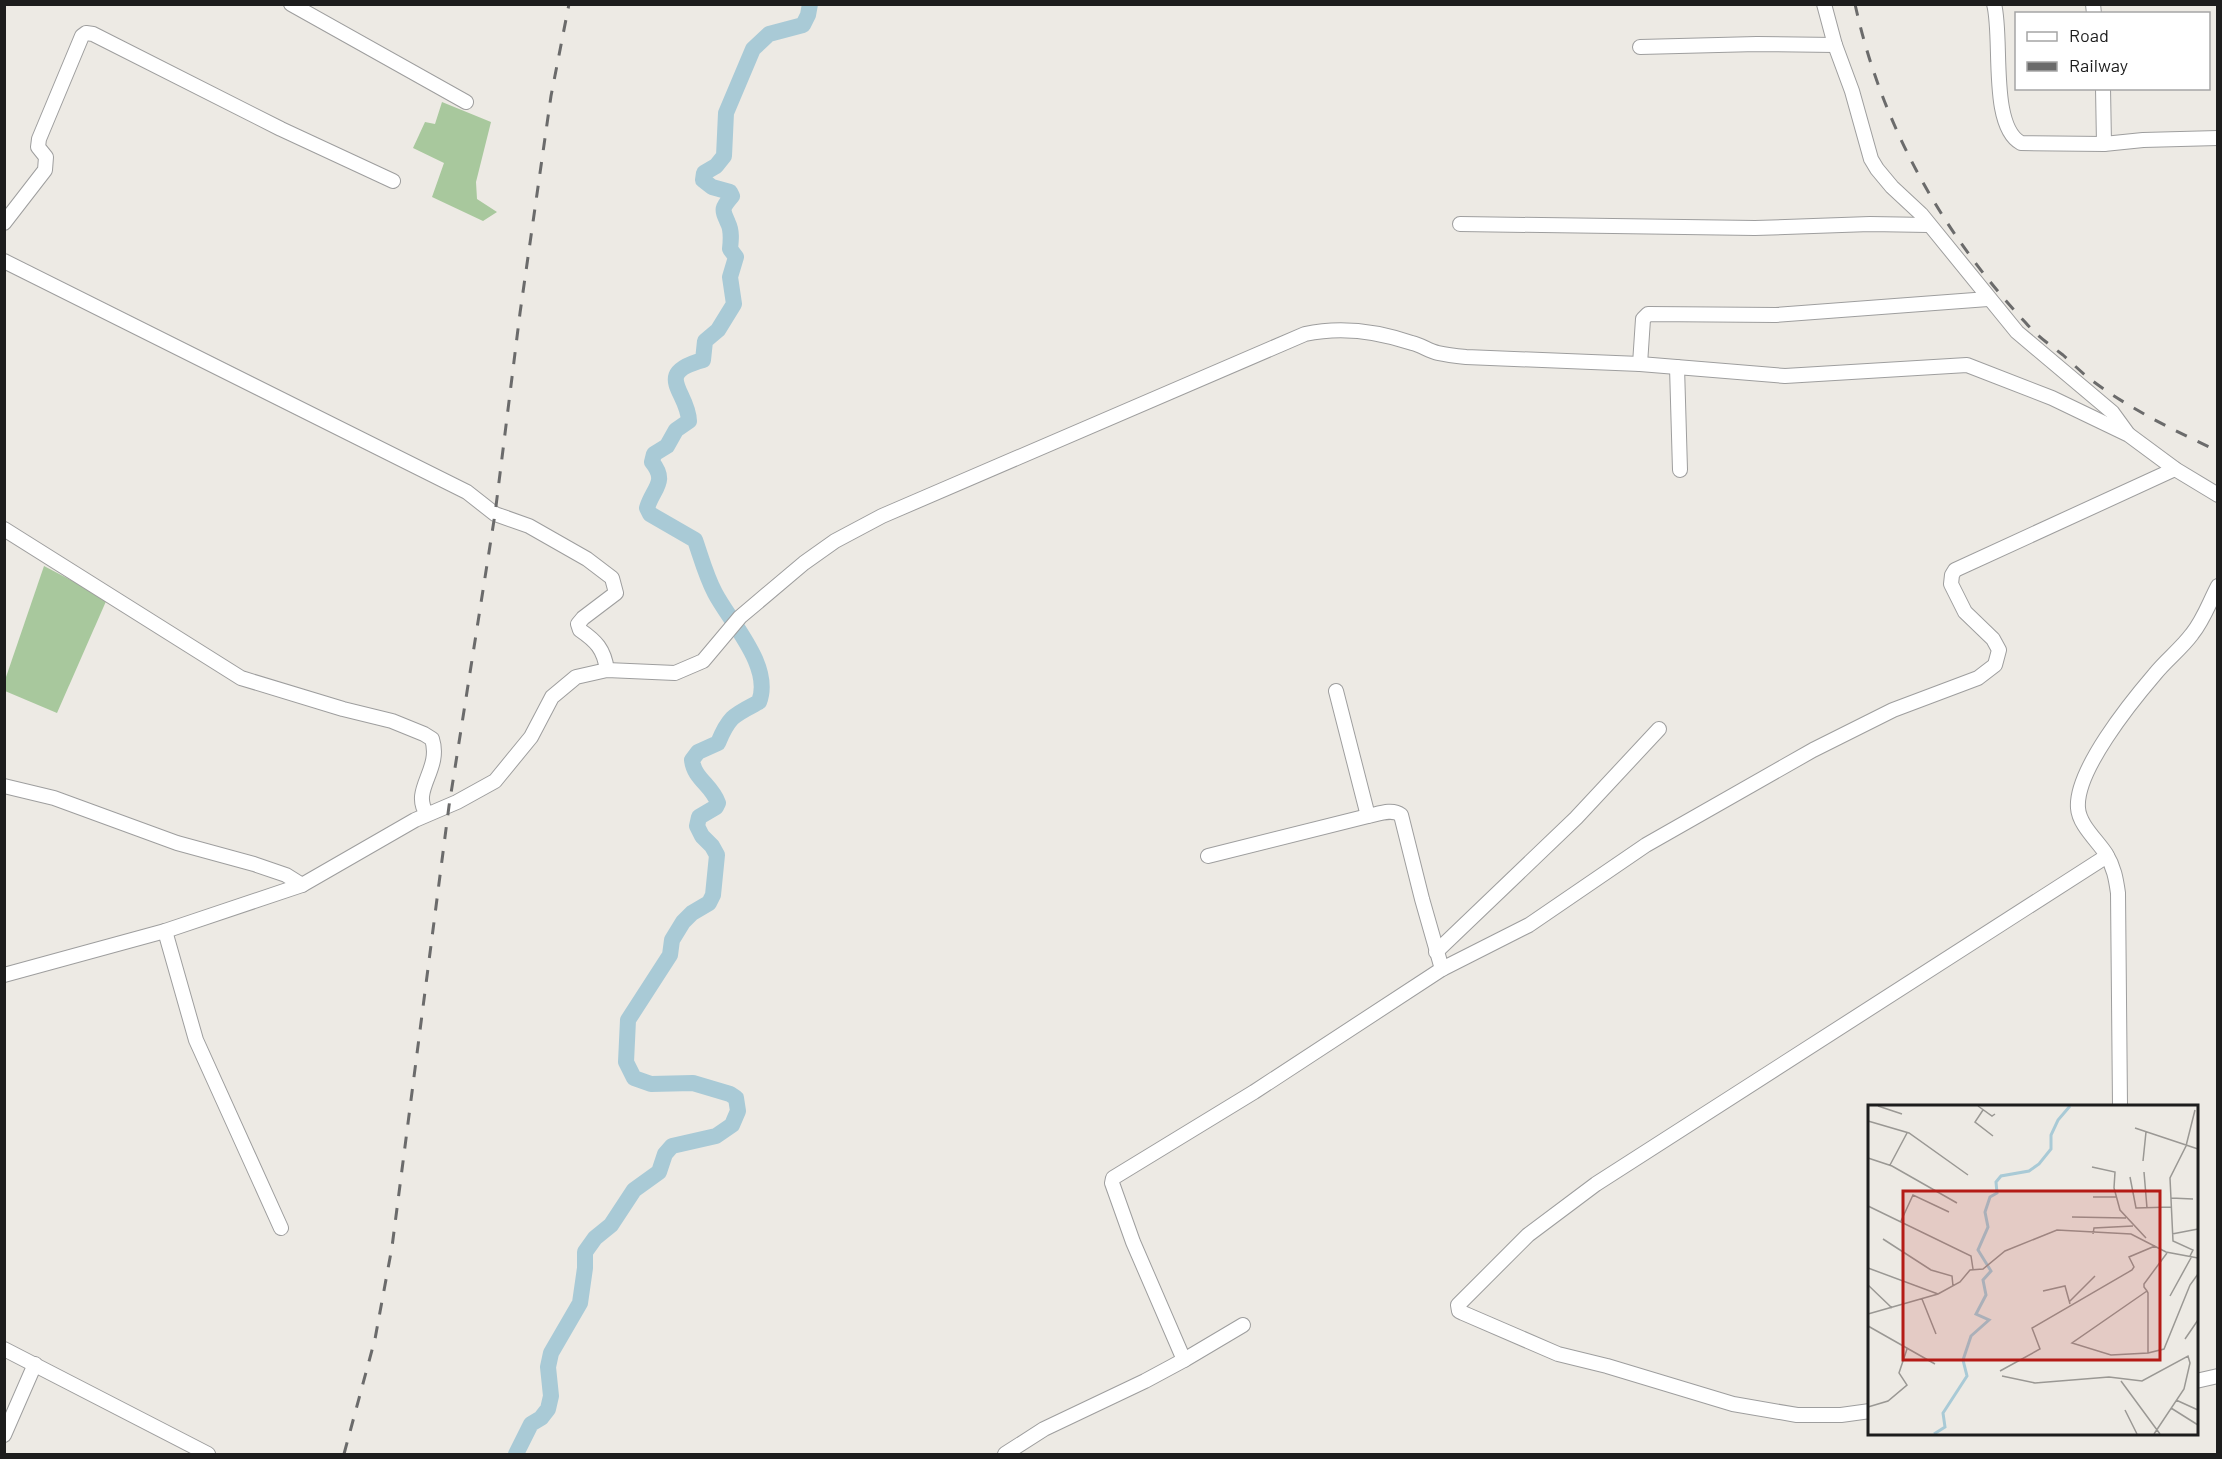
<svg xmlns="http://www.w3.org/2000/svg" width="2222" height="1459" viewBox="0 0 2222 1459" font-family="Barlow,sans-serif">
<style>
.forest{fill:#a8c89d}
.lines{fill:none;stroke-linecap:round;stroke-linejoin:round}
.river{stroke:#a9cad6;stroke-width:16}
.minor-casing{stroke:#9e9e9e;stroke-width:16}
.minor{stroke:#fff;stroke-width:14}
.rail{stroke:#6b6b6b;stroke-width:3;stroke-dasharray:12 12;stroke-linecap:butt}
.inset-river{fill:none;stroke:#a9cad6;stroke-width:3}
.inset-road{fill:none;stroke:#9a9894;stroke-width:1.5}
.view{fill:#b41b16;fill-opacity:0.15;stroke:#b41b16;stroke-width:3}
.inset-edge{fill:none;stroke:#1d1d1d;stroke-width:3}
</style>
<rect width="100%" height="100%" fill="#edeae4"/>
<g class="forest">
<path d="M442,102L491,122L476,182L477,199L497,212L483,221L432,197L444,163L413,148L425,122L435,124Z"/>
<path d="M44,566L107,599L57,713L5,691V680Z"/>
</g>
<g class="lines">
<path class="river" d="M516,1454L531,1424L541,1418L548,1409L551,1396L548,1367L551,1353L580,1303L585,1268V1252L595,1238L611,1225L634,1190L659,1172L665,1154L672,1146L716,1136L732,1125L738,1111L736,1098L730,1094L693,1083L651,1084L634,1078L626,1062L628,1020L670,955L672,940L683,922L692,913L709,903L713,895L717,855L712,846L702,836L697,826L699,817L716,807L718,803C712,785 694,779 692,760L698,752L718,743C729,716 734,715 759,702C773,666 730,622 715,593C706,576 701,557 695,540L650,514L647,508C653,488 668,482 652,462L654,454L667,446L676,430L689,421C688,391 652,374 703,360L705,341L718,330L734,304L730,277L736,257L730,249C731,240 732,231 728,223C722,209 721,209 732,196L730,192L712,187L703,180L704,173L716,166L724,156L726,113L753,49L769,34L803,25L808,15L810,4"/>
<g class="minor-casing">
<g id="minor">
<path d="M291,4L466,102"/>
<path d="M1824,4L1835,45L1852,91L1871,159L1877,169L1892,187L1921,214L2017,332L2112,412L2128,434"/>
<path d="M1994,4C2003,37 1989,126 2021,143L2104,144L2143,140L2218,138"/>
<path d="M2093,4L2094,14"/>
<path d="M1640,47L1757,44L1835,45"/>
<path d="M2103,88L2104,144"/>
<path d="M4,223L45,170L46,157L38,147L39,139L82,36L86,33L93,34L281,129L393,181"/>
<path d="M1460,224L1755,228L1870,224L1928,225"/>
<path d="M4,261L467,492L495,514L529,526L587,559L612,578L616,593L583,618L578,624L580,630C596,641 604,649 607,670"/>
<path d="M1640,364L1643,319L1648,314L1776,315L1988,299"/>
<path d="M1677,367L1680,470"/>
<path d="M4,529L241,678L343,709L392,721L424,734L432,739C442,770 410,790 427,814"/>
<path d="M1336,691L1368,816"/>
<path d="M4,786L54,798L177,843L254,864L286,875L302,885"/>
<path d="M1208,856L1368,816C1378,814 1392,808 1401,815L1422,899L1442,969"/>
<path d="M165,931L196,1040L281,1228"/>
<path d="M1436,952L1576,818L1659,729"/>
<path d="M4,975L165,931L302,885L415,820L457,802L495,781L531,737L552,697L576,677L607,670L675,673L703,661L740,617L804,563L835,541L882,516L1305,334C1341,326 1377,331 1412,343C1421,345 1429,351 1438,353C1447,355 1456,356 1466,357L1640,364L1785,376L1967,365L2052,398L2129,435L2175,469L2218,495"/>
<path d="M2120,1106L2118,893C2116,879 2114,867 2106,854C2098,841 2079,825 2078,808C2075,771 2131,702 2155,674C2166,660 2181,649 2192,634C2204,619 2209,603 2218,586"/>
<path d="M4,1349L208,1454"/>
<path d="M1184,1360L1243,1325"/>
<path d="M2196,1381L2218,1376"/>
<path d="M1870,1411L1841,1415H1797L1733,1404L1607,1366L1558,1354L1463,1313L1459,1311L1458,1305L1528,1235L1596,1184L2107,856"/>
<path d="M4,1435L35,1364"/>
<path d="M1005,1454L1044,1429L1145,1381L1184,1360L1133,1242L1112,1183L1113,1178L1254,1092L1442,969L1529,925L1646,845L1813,750L1893,710L1978,678L1995,665L1999,650L1993,639L1965,612L1951,584L1952,575L1955,570L2175,469"/>
</g>
</g>
<use href="#minor" class="minor"/>
<g class="rail">
<path d="M1855,4C1881,124 1942,233 2025,322C2036,335 2050,345 2063,355C2073,364 2083,374 2094,382C2132,410 2175,431 2218,451"/>
<path d="M344,1454L375,1339L392,1247L449,806L495,514L520,313L551,96L569,4"/>
</g>
</g>
<g transform="translate(1868 1105)">
<rect width="330" height="330" fill="#edeae4"/>
<path class="inset-river" d="M66,329L77,322L75,308L99,271L95,255L103,231L121,215L108,209L118,190L115,175L123,166L110,145L120,122L117,107L122,92L129,88L128,77L133,71L161,66L171,59L183,44V30L190,15L202,1"/>
<path class="inset-road" d="M10,1L34,9M110,1L124,11L127,9M115,5L107,17L125,31M0,16L41,28L100,70M267,23L330,44M0,53L24,61L89,98M275,56L278,27M22,60L39,28M224,62L247,67L246,83L252,105L278,133M276,67L279,103M262,72L268,103L304,102M225,92H248M303,93L325,94M0,101L103,151L105,164M204,112L258,113M33,116L45,90L81,107M225,129L226,123L265,121M304,129L330,124M15,134L63,165L84,171L85,181M322,151L325,145L305,136L302,73L318,41L327,5M0,163L70,189M0,180L24,203M175,186L197,181L202,199M279,186L204,238L243,250L280,248V188L279,186L276,182V179L299,148M302,191L324,151M54,194L68,229M201,197L227,171M0,209L70,189L92,177L102,165L115,164L137,146L189,125L263,129L298,147L330,153M0,221L67,259M317,234L330,215M280,248L296,244L322,180L330,169M132,266L172,244L164,223L264,165L266,162L261,152L287,141M134,271L167,278L241,272L274,276L320,251L322,258L316,284L286,329M253,276L292,329M308,295L330,305M0,302L20,296L39,280L31,268L39,244M303,303L330,320M257,305L269,329"/>
<path class="view" d="M35,86H292V255H35Z"/>
<rect width="330" height="330" class="inset-edge"/>
</g>
<rect width="2222" height="1459" fill="none" stroke="#1d1d1d" stroke-width="12"/>
<rect x="2015" y="12" width="195" height="78" fill="#ffffff" stroke="#a5a5a5" stroke-width="1.5"/>
<rect x="2027" y="32" width="30" height="9" fill="#ffffff" stroke="#a5a5a5" stroke-width="1.5"/>
<text x="2069" y="42" font-size="18" fill="#1d1d1d">Road</text>
<rect x="2027" y="62" width="30" height="9" fill="#6b6b6b" stroke="#a5a5a5" stroke-width="1.5"/>
<text x="2069" y="72" font-size="18" fill="#1d1d1d">Railway</text>
</svg>
